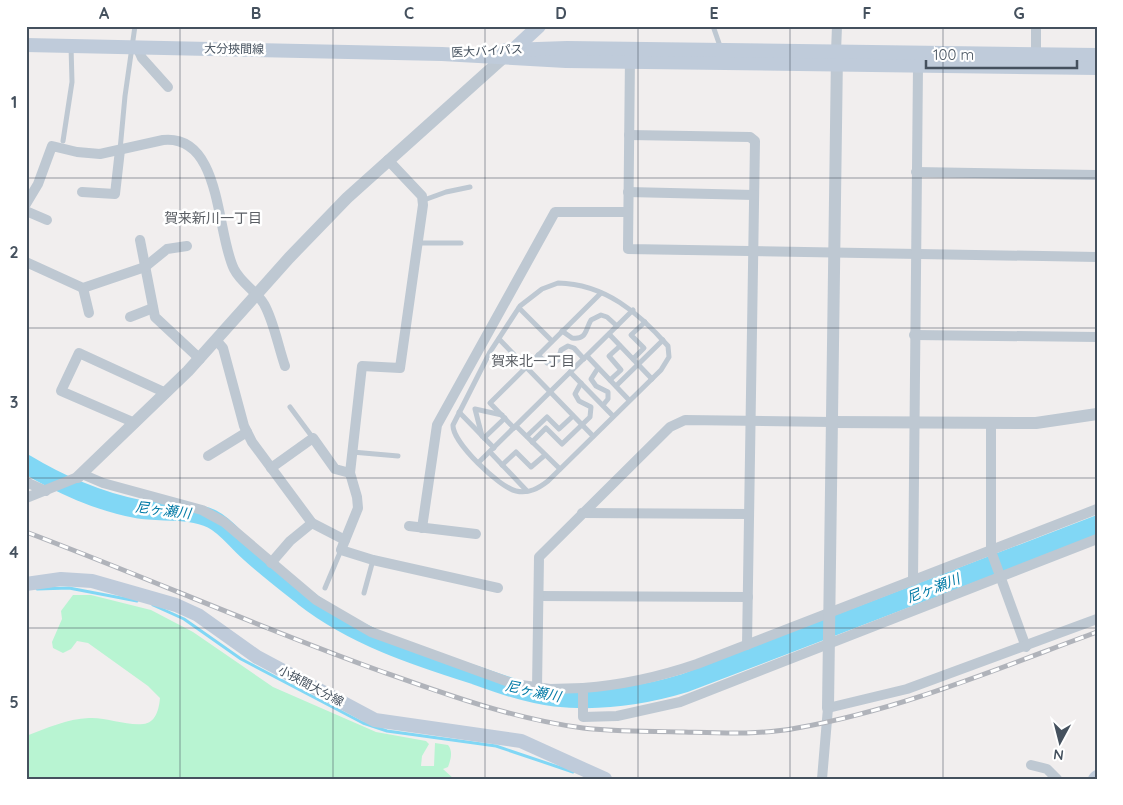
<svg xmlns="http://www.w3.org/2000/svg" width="1123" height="805" viewBox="0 0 1123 805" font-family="Quicksand,'Noto Sans JP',sans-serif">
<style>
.green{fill:#b8f4d2}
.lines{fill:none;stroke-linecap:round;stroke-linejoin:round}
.stream{stroke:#81d7f5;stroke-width:3}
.river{stroke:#81d7f5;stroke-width:19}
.service{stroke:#bec8d2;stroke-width:5}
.minor{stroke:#bec8d2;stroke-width:10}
.tertiary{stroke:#bec8d2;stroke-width:12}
.secondary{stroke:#bfcbda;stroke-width:14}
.rail-casing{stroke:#b0b3ba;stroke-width:5}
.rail{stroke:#fff;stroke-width:3;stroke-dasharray:9;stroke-linecap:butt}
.grid{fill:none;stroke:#45515e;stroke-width:1;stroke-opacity:0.55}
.labels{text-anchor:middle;stroke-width:5;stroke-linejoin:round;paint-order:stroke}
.street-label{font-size:12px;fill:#45515e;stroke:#fff}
.neighbourhood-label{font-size:14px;fill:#5a5e64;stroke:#fff}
.water-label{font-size:14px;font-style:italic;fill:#027aa6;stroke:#fff}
.neatline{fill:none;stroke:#45515e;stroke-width:2}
.grid-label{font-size:16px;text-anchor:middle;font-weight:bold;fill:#45515e}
</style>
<rect width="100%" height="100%" fill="#f1eeee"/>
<path class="green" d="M73,595H91L151,610L193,632L273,687L376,732L426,741L429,744L422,756L421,766H434L435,743L448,745C453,751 451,759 448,767L443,769L454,779H26V736C47,728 67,719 89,718C106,717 127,726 143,724C156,723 159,709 160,698L148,686L88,643L77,641L71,649L63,653L53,648L52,642L62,619L61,611Z"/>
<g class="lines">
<g class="stream">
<path d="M37,589L69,588L137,601"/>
<path d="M153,605L184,619L241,659L363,723L387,731L496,746L573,772"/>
</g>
<path class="river" d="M26,464C59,484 100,502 138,509C161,513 190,508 212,519C226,526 235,539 246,549C264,566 285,582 304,597C354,636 415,656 475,675C500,684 528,694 555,697C600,702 642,696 685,683L1097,525"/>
<g class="service">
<path d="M713,26L721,49"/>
<path d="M63,141L72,82L71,46"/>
<path d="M120,150L125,96L135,26"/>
<path d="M424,200L446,192L470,187"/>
<path d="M418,243H461"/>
<path d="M558,283C605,284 639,313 668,346L669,357L661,370L548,481C539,488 529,494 516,491C499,487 452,442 453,425L490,352L520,306L542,289Z"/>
<path d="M519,308L552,341"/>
<path d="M562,331L572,338C587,340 585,330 591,320L601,315L607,317L617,326"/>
<path d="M609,334L652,379"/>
<path d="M499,339L593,436"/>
<path d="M538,355L547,363L553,364L558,360L561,350L568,346L574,348L584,359"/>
<path d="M587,356L629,400"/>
<path d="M633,359L644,348L631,335L645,322"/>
<path d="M598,368L591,379L596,386L608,392V399L603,405"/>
<path d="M570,372L613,416"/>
<path d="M610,380L621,370L609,356L620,346"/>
<path d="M616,386L663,340"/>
<path d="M290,407L313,438"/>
<path d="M459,412L494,448"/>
<path d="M516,426L560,469"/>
<path d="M514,428L490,403L601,293"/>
<path d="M482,436L475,409L502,415"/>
<path d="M527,436L547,417L559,429L573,416"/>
<path d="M484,438L505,418"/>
<path d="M532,442L546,428L562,444L590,417L591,407L579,401L575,394L581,383"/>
<path d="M352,452L398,456"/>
<path d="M490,452L527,491"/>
<path d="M479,462L633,310"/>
<path d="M502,465L516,452L531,467L545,455"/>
<path d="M325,588L341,550"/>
<path d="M364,593L373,560"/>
</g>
<g class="minor">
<path d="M137,47L142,58L168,87"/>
<path d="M836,52L837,26"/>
<path d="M1036,55V26"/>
<path d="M630,56L628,249L1097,257"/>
<path d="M629,135L750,137L755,141L747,645"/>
<path d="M388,160L422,196L423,205L400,368L362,366L350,473L357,497L358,508L341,550L373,560L498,588"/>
<path d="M916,172L1097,175"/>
<path d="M82,192L115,194L120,150"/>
<path d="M628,192L754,195"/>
<path d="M26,204L38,184L52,146L77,152L100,154L163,140C222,134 216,233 234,269C241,283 256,291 264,304C274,322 278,346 285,366"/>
<path d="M26,211L47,220"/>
<path d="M140,240L155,317L200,359"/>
<path d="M26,262L83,288L145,267L167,249L187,246"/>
<path d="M83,288L89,313"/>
<path d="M130,317L153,308"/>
<path d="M914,335L1097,337"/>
<path d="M216,340L223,348L244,426L252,442L312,523L345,540"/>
<path d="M135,423L61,391L79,353L166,393"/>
<path d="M991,423V551L1026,647"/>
<path d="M208,456L247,432"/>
<path d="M271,468L313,438L335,469L350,473"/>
<path d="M82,474L103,483L202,510L224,522L316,600L371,632L514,684L550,689L583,688"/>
<path d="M26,482L46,491"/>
<path d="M26,498L78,477"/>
<path d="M1097,509L697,664C659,677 623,685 583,688V717L617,716L680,702L1097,539"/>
<path d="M582,513L749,514"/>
<path d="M409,526L476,534"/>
<path d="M422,528L437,425L555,212H628"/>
<path d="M271,563L290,541L312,523"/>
<path d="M913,581L918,66"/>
<path d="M539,596L748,597"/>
<path d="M537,688L539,557L670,427L685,420L832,422"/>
<path d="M1031,765L1047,769L1057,779"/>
<path d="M822,779L828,708L907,689L1097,619"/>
</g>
<g class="tertiary">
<path d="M832,422L1036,423L1097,414"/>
<path d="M78,477L188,371L289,258L347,198L503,58"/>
<path d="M828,708L837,54"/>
</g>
<g class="secondary">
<path d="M26,45L442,54L566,61L1097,68"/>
<path d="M505,50L567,48L1097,55"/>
<path d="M512,51L539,26"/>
<path d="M26,584L61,579L92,581L176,605L198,615L257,657L375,720L521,741L605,779"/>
<path d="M1095,779L1097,777"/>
</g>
<g class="rail-casing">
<path id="rail" d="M26,532C146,577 263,629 383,672C448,695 514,719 583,728C617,732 650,731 684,732C722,733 760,735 797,728C900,710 999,668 1097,632"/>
</g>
<use href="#rail" class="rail"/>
</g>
<path class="grid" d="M180,26V779M333,26V779M485,26V779M638,26V779M790,26V779M943,26V779M26,178H1097M26,328H1097M26,478H1097M26,628H1097"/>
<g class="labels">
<g class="street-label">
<text transform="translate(234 49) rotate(1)" y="4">大分挾間線</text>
<text transform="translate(487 51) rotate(-3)" y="4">医大バイパス</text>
<text transform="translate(311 686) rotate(28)" y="4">小挾間大分線</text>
</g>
<g class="neighbourhood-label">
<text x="213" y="223">賀来新川一丁目</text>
<text x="533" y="366">賀来北一丁目</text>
</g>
<g class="water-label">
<text transform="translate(163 510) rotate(7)" y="5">尼ヶ瀬川</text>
<text transform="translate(933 588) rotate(-21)" y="5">尼ヶ瀬川</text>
<text transform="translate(533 691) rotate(12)" y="5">尼ヶ瀬川</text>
</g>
</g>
<rect width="1123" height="805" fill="none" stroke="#ffffff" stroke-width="55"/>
<g transform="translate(1060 742) rotate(187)" stroke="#ffffff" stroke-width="4" paint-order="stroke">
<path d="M0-4L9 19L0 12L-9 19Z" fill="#45515e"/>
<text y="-8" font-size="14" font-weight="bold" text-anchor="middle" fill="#45515e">N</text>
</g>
<path d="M926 60v8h151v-8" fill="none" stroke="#45515e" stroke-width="2.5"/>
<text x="933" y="60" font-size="15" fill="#45515e" stroke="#ffffff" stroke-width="4" paint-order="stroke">100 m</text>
<rect x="28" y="28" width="1068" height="750" class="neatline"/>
<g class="grid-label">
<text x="104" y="19">A</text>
<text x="256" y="19">B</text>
<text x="409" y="19">C</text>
<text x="561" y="19">D</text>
<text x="714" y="19">E</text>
<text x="867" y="19">F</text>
<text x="1019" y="19">G</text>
<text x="14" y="108">1</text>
<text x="14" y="258">2</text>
<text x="14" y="408">3</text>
<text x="14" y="558">4</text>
<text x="14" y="708">5</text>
</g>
</svg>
